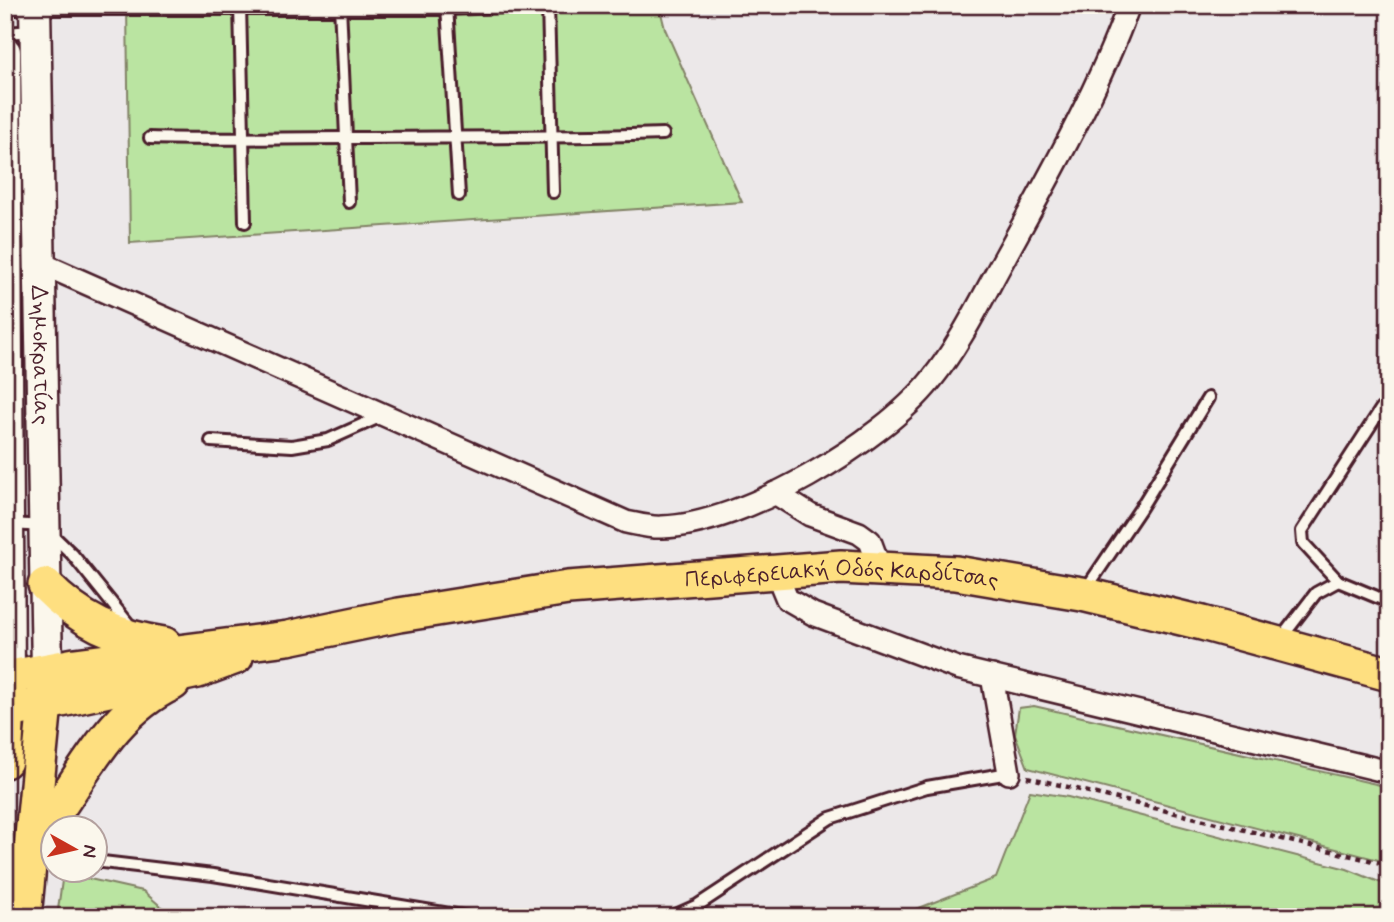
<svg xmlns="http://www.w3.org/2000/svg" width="1394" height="922" viewBox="0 0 1394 922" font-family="Mynerve,sans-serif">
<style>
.green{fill:#bae4a1;stroke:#828266;stroke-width:2}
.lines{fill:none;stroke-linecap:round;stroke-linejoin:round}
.service-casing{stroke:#4a1f2b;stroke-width:16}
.minor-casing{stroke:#4a1f2b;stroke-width:26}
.secondary-casing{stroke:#4a1f2b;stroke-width:35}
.primary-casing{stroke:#4a1f2b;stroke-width:38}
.path{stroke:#4a1f2b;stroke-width:4.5;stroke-dasharray:5 5;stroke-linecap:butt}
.service{stroke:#fbf7ec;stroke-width:10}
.minor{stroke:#fbf7ec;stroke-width:21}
.secondary{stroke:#fbf7ec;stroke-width:30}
.primary{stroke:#fedf80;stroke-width:33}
.labels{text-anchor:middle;stroke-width:5;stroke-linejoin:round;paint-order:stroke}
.street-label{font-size:23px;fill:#4a1f2b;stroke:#fbf7ec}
</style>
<rect width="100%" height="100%" fill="#ece8e9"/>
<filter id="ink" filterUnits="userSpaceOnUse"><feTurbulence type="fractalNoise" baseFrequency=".0143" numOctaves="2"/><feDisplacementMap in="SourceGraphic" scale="14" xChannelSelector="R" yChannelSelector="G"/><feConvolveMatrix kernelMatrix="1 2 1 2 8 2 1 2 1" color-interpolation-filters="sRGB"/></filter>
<g filter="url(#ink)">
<g class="green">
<path d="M127,5H659L665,29L742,202L130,243Z"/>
<path d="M1034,706L1389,787V866L1382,861L1028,768L1015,734L1019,708Z"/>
<path d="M1030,791L1068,797L1347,869L1389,886V917H896L996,878Z"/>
<path d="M63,873L143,891L173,917H57Z"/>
</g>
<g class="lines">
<g class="service-casing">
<g id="service">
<path d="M240,5L245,222"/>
<path d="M340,5L349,202"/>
<path d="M548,5L553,192"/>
<path d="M447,6L459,195"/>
<path d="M5,9H447L566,5"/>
<path d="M5,33L33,31"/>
<path d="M150,138C216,140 281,138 347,138C453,137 557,138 663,134"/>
<path d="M211,441L292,446L328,440L384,415"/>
<path d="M12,524L43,526L72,554L131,627"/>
<path d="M1338,581L1303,543L1302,531L1381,409L1389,406"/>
<path d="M1086,589L1140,509L1208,398"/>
<path d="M1279,641L1316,593L1338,581L1389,602"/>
<path d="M94,861L213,875L468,917"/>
<path d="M671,917L698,905L830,818L927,787L1009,773"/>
</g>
</g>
<g class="minor-casing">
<g id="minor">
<path d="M38,262L626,522C637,524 650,528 662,527C743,525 882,442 931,380C961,343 982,298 1005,257C1050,175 1097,93 1129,5"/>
<path d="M775,493L810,515L859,533L870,541L880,568"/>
<path d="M782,571V587L787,599L813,614L957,668L1389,772"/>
<path d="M992,676L1009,773"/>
</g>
</g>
<g class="secondary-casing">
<g id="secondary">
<path id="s1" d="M35,5L47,670"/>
<path d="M5,52L9,677"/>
</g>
</g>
<g class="primary-casing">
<g id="primary">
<path d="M45,585C80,621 115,637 164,644"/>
<path id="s2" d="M5,678L75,665L288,638L399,615L568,588L841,567L956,573L1082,594L1202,623L1389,674"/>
<path d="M5,712L198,671L236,657"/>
<path d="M5,761L9,690"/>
<path d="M35,840C80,785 105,715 173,683"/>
<path d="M24,917L47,683"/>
</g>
</g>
<path class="path" d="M1027,777L1389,865"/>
<use href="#service" class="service"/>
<use href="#minor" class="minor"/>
<use href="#secondary" class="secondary"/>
<use href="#primary" class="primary"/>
</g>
</g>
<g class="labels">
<g class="street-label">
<text dy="8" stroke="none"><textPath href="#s1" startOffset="350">Δημοκρατίας</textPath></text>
<text dy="8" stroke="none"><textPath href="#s2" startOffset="845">Περιφερειακή Οδός Καρδίτσας</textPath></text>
</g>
</g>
<rect width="1394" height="922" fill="none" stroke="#fbf7ec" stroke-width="28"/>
<rect x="14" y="14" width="1366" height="894" fill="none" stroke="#4a1f2b" stroke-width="2.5" filter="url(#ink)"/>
<g transform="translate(74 849) rotate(98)"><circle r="33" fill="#fbf7ec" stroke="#b4a19f" stroke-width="2"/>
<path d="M0-5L12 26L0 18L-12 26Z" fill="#c8321e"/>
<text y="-10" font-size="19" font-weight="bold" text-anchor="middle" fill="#4a1f2b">N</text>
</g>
</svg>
